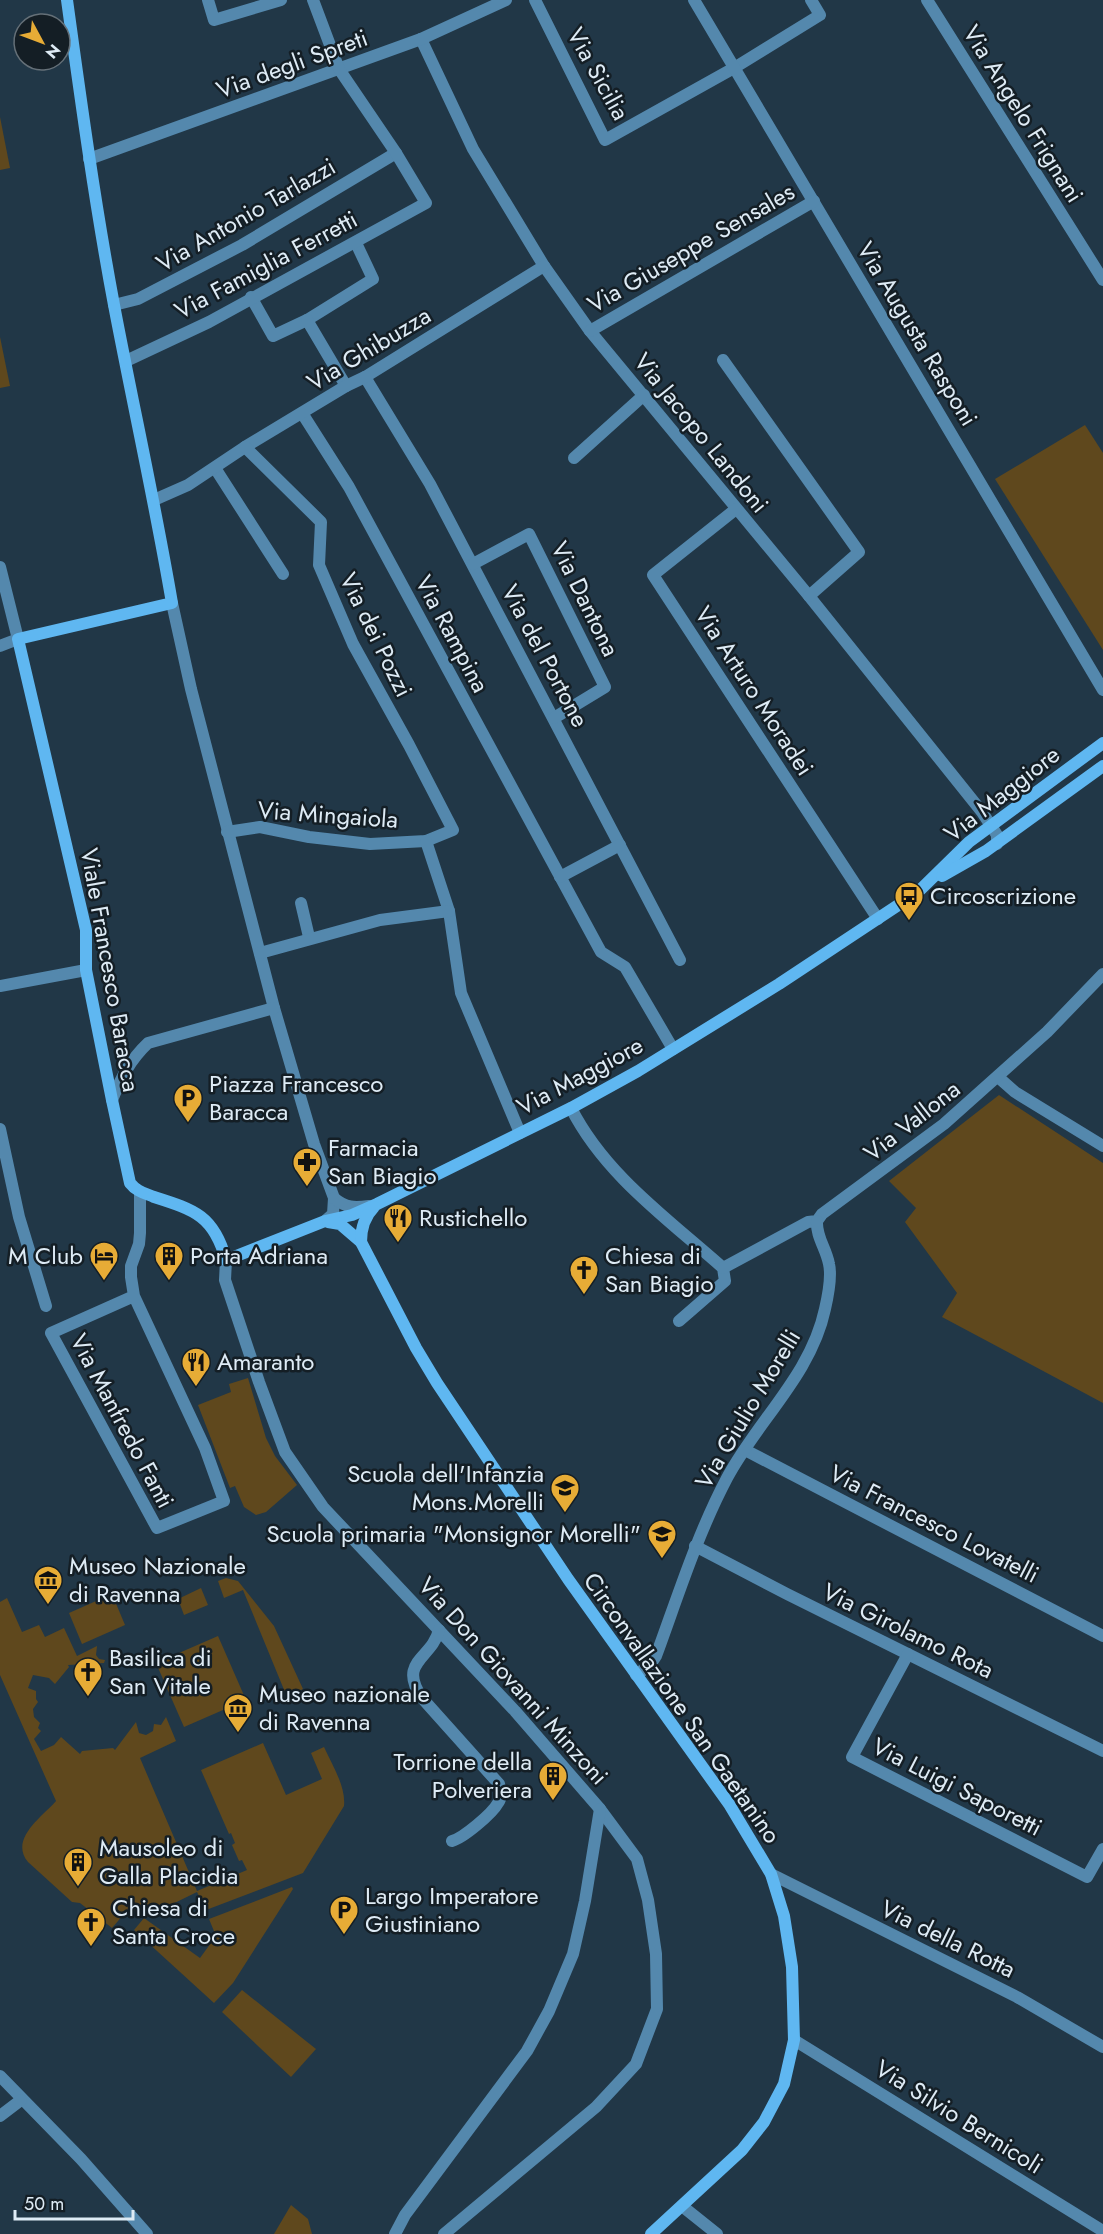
<svg xmlns="http://www.w3.org/2000/svg" width="1103" height="2234" viewBox="0 0 1103 2234" font-family="Jost,sans-serif">
<style>
.green{fill:#5f481d}
.lines{fill:none;stroke-linecap:round;stroke-linejoin:round}
.street{stroke:#5488ad;stroke-width:12}
.secondary{stroke:#5fb7f1;stroke-width:12}
.labels{text-anchor:middle;stroke-width:5;stroke-linejoin:round;paint-order:stroke}
.street-label{font-size:24px;fill:#deebf5;stroke:#141e25}
.poi-label{font-size:24px;fill:#deebf5;stroke:#141e25;text-anchor:start}
</style>
<rect width="100%" height="100%" fill="#213747"/>
<g class="green">
<path d="M0,117L10,168L0,170Z"/>
<path d="M0,337L10,386L0,388Z"/>
<path d="M1085,425L1103,453V650L995,479Z"/>
<path d="M999,1095L1103,1163V1403L942,1317L957,1293L905,1222L916,1208L889,1181Z"/>
<path d="M248,1378L266,1438L275,1456L297,1485L266,1512L256,1515L244,1507L235,1486L230,1488L198,1405L231,1392L229,1384Z"/>
<path d="M226,1578L238,1581L274,1626L303,1689L287,1697L243,1590L224,1598L218,1581Z"/>
<path d="M201,1588L208,1605L184,1615L178,1599Z"/>
<path d="M112,1594L125,1625L82,1644L69,1613Z"/>
<path d="M7,1598L22,1632L39,1625L45,1637L64,1628L77,1656L97,1646L96,1655L99,1659L105,1660L104,1663L68,1665L69,1667L55,1684L49,1678L33,1675L28,1688L36,1691V1699L38,1702L33,1709L34,1717L40,1723L38,1728L41,1731L34,1739L41,1751L54,1745L61,1737L80,1754L82,1751L113,1748L115,1750L136,1722L139,1733L146,1735L153,1731L154,1724L161,1725L166,1717L176,1741L140,1758L197,1891L247,1870L242,1860L239,1861L232,1845L235,1843L231,1833L229,1834L201,1770L263,1743L286,1795L322,1779L311,1753L324,1747C332,1765 346,1786 344,1806L303,1873L206,1910L197,1892L144,1918L200,1958L216,1936L209,1919L292,1887L293,1889L233,1983L214,2003L134,1930L144,1918L130,1907L112,1928L80,1903L72,1902L28,1862C9,1839 42,1817 56,1801L0,1675V1602Z"/>
<path d="M218,1636L246,1700L184,1727L156,1663Z"/>
<path d="M242,1990L316,2049L291,2077L222,2012Z"/>
<path d="M291,2205L308,2219L312,2234H274Z"/>
</g>
<g class="lines">
<g class="street">
<path d="M208,0L214,20L281,0"/>
<path d="M535,0L605,140L734,68L820,15L811,0"/>
<path d="M694,0L1103,690"/>
<path d="M927,0L1103,280"/>
<path d="M421,39L473,149L544,266L590,331L809,596L982,812L997,835V844"/>
<path d="M89,159L421,39L506,0"/>
<path d="M251,297L273,336L307,320L373,279L356,243"/>
<path d="M114,305L138,299L242,245L396,153"/>
<path d="M307,320L346,386"/>
<path d="M590,331L814,201"/>
<path d="M723,360L859,552L809,596"/>
<path d="M126,361L209,322L426,203L396,153L339,69L313,0"/>
<path d="M365,377L430,484L680,960"/>
<path d="M302,413L349,487L601,952L625,967L673,1049"/>
<path d="M574,458L644,395"/>
<path d="M215,468L283,574"/>
<path d="M154,500L188,485L245,447L346,386L365,377L544,266"/>
<path d="M736,509L653,575L878,919"/>
<path d="M473,564L529,534L605,687L554,718"/>
<path d="M0,567L18,639L0,646"/>
<path d="M172,603L191,689L274,1008L314,1144L334,1198L333,1214L325,1221"/>
<path d="M227,832L260,827L309,837L370,844L426,841L453,830L409,745L353,644L319,565L321,522L245,447"/>
<path d="M426,841L449,911L461,993L520,1133"/>
<path d="M560,877L620,845"/>
<path d="M301,903L309,937"/>
<path d="M260,953L380,920L449,911"/>
<path d="M0,986L86,970"/>
<path d="M998,1077L1015,1092L1103,1146"/>
<path d="M112,1100C121,1078 130,1060 148,1043L274,1008"/>
<path d="M571,1108C605,1175 668,1219 723,1268L725,1281L679,1321"/>
<path d="M0,1129L19,1217L46,1306"/>
<path d="M334,1198C346,1208 354,1208 369,1206"/>
<path d="M226,1260L225,1280L259,1382L285,1452L323,1507L515,1711L600,1809L637,1859L648,1900L656,1954L657,2009L636,2064L596,2107L444,2234"/>
<path d="M723,1268L808,1222L817,1221L822,1214L944,1124L1047,1032L1103,974"/>
<path d="M134,1296L51,1333L157,1528L224,1501L205,1448L134,1296L131,1277V1266L139,1244L140,1233V1192"/>
<path d="M745,1450L1103,1636"/>
<path d="M695,1546L787,1594L1103,1751"/>
<path d="M439,1630C432,1659 397,1661 422,1698L499,1784C501,1791 502,1797 498,1803C492,1814 463,1838 452,1841"/>
<path d="M908,1654L852,1757L1087,1877L1103,1849"/>
<path d="M636,1675L650,1665L656,1656C678,1596 697,1535 727,1478C757,1421 811,1375 825,1309C828,1296 832,1277 829,1264C826,1248 816,1237 817,1221"/>
<path d="M771,1874L1017,1997L1103,2047"/>
<path d="M794,2040L1103,2231"/>
<path d="M0,2076L81,2159L147,2234"/>
<path d="M0,2116L21,2100"/>
<path d="M682,2206L717,2234"/>
<path d="M395,2234L405,2215L527,2051L549,2011L573,1954L585,1901L600,1809"/>
</g>
<g class="secondary">
<path d="M67,0C81,102 95,204 114,305C133,405 155,503 172,603L18,639L86,930V970L112,1100L130,1183C137,1192 145,1193 154,1197C195,1210 214,1216 226,1260L325,1221L352,1215L377,1204L571,1108L638,1071L779,984L918,892L969,842L1103,743"/>
<path d="M942,876L986,851L1103,766"/>
<path d="M328,1222L340,1224L361,1242L416,1348L437,1383L568,1579L729,1804L771,1874L784,1916L792,1967L794,2040L784,2084L764,2122L742,2150L651,2234"/>
<path d="M361,1242C361,1228 364,1217 374,1207"/>
</g>
</g>
<defs>
<g id="bus-pin" transform="scale(1.5)"><path d="M0 17L-7.5 6A9.5 9.5 0 1 1 7.5 6Z" fill="#e7ac36" stroke="#141e25"/><path d="M-5-6H5V4H4V6H2V4H-2V6H-4V4H-5ZM-3.5-4V0h7V-4ZM-3.5 1.2v1.5H-2V1.2ZM2 1.2v1.5H3.5V1.2Z" fill="#111"/></g>
<g id="parking-pin" transform="scale(1.5)"><path d="M0 17L-7.5 6A9.5 9.5 0 1 1 7.5 6Z" fill="#e7ac36" stroke="#141e25"/><path d="M-3.5-5.5H1a3.5 3.5 0 0 1 0 7H-1V5.5H-3.5ZM-1-3.4V-.6H.8a1.4 1.4 0 0 0 0-2.8Z" fill="#111"/></g>
<g id="pharmacy-pin" transform="scale(1.5)"><path d="M0 17L-7.5 6A9.5 9.5 0 1 1 7.5 6Z" fill="#e7ac36" stroke="#141e25"/><path d="M-2-6h4v4h4v4h-4v4h-4v-4h-4v-4h4Z" fill="#111"/></g>
<g id="restaurant-pin" transform="scale(1.5)"><path d="M0 17L-7.5 6A9.5 9.5 0 1 1 7.5 6Z" fill="#e7ac36" stroke="#141e25"/><path d="M-5-6h1v4h1v-4h1v4h1v-4h1v5L-1.5 .5V6h-2V.5L-5-1ZM5-6V6H3V1.5H1.5Q1.5-4 5-6Z" fill="#111"/></g>
<g id="hotel-pin" transform="scale(1.5)"><path d="M0 17L-7.5 6A9.5 9.5 0 1 1 7.5 6Z" fill="#e7ac36" stroke="#141e25"/><path d="M-6-4.5h1.5V1H6V5H4.5V3h-9V5H-6ZM-4 0a1.8 1.8 0 1 1 3.6 0ZM.5 0V-2.5h3Q6-2.5 6 0Z" fill="#111"/></g>
<g id="building-pin" transform="scale(1.5)"><path d="M0 17L-7.5 6A9.5 9.5 0 1 1 7.5 6Z" fill="#e7ac36" stroke="#141e25"/><path d="M-4-6H4V6H1V3H-1V6H-4ZM-2.5-4.3h1.7v1.8h-1.7ZM.8-4.3h1.7v1.8H.8ZM-2.5-1h1.7V.8h-1.7ZM.8-1h1.7V.8H.8Z" fill="#111"/></g>
<g id="church-pin" transform="scale(1.5)"><path d="M0 17L-7.5 6A9.5 9.5 0 1 1 7.5 6Z" fill="#e7ac36" stroke="#141e25"/><path d="M-1.2-6h2.4v3.5h3.3v2.4h-3.3V6h-2.4V-.1h-3.3v-2.4h3.3Z" fill="#111"/></g>
<g id="school-pin" transform="scale(1.5)"><path d="M0 17L-7.5 6A9.5 9.5 0 1 1 7.5 6Z" fill="#e7ac36" stroke="#141e25"/><path d="M0-5L7-2L0 1L-7-2ZM-4 1L0 2.5L4 1V4Q0 6-4 4Z" fill="#111"/></g>
<g id="museum-pin" transform="scale(1.5)"><path d="M0 17L-7.5 6A9.5 9.5 0 1 1 7.5 6Z" fill="#e7ac36" stroke="#141e25"/><path d="M0-6L6-3V-2H-6V-3ZM-5-1h2V3h-2ZM-1-1h2V3h-2ZM3-1h2V3H3ZM-6 4H6V6H-6Z" fill="#111"/></g>
</defs>
<g fill-rule="evenodd">
<use href="#bus-pin" x="909" y="896"/>
<use href="#parking-pin" x="188" y="1098"/>
<use href="#pharmacy-pin" x="307" y="1162"/>
<use href="#restaurant-pin" x="398" y="1218"/>
<use href="#hotel-pin" x="104" y="1256"/>
<use href="#building-pin" x="169" y="1256"/>
<use href="#church-pin" x="584" y="1270"/>
<use href="#restaurant-pin" x="196" y="1362"/>
<use href="#school-pin" x="565" y="1488"/>
<use href="#school-pin" x="662" y="1534"/>
<use href="#museum-pin" x="48" y="1580"/>
<use href="#church-pin" x="88" y="1672"/>
<use href="#museum-pin" x="238" y="1708"/>
<use href="#building-pin" x="553" y="1776"/>
<use href="#building-pin" x="78" y="1862"/>
<use href="#parking-pin" x="344" y="1910"/>
<use href="#church-pin" x="91" y="1922"/>
</g>
<g class="labels">
<g class="street-label">
<text transform="translate(292 64) rotate(-20)" y="8">Via degli Spreti</text>
<text transform="translate(598 74) rotate(61)" y="8">Via Sicilia</text>
<text transform="translate(1023 114) rotate(58)" y="8">Via Angelo Frignani</text>
<text transform="translate(246 215) rotate(-30)" y="8">Via Antonio Tarlazzi</text>
<text transform="translate(691 248) rotate(-30)" y="8">Via Giuseppe Sensales</text>
<text transform="translate(266 265) rotate(-28)" y="8">Via Famiglia Ferretti</text>
<text transform="translate(917 334) rotate(59)" y="8">Via Augusta Rasponi</text>
<text transform="translate(369 349) rotate(-31)" y="8">Via Ghibuzza</text>
<text transform="translate(701 433) rotate(51)" y="8">Via Jacopo Landoni</text>
<text transform="translate(585 599) rotate(64)" y="8">Via Dantona</text>
<text transform="translate(452 634) rotate(62)" y="8">Via Rampina</text>
<text transform="translate(376 635) rotate(64)" y="8">Via dei Pozzi</text>
<text transform="translate(545 656) rotate(62)" y="8">Via del Portone</text>
<text transform="translate(754 691) rotate(57)" y="8">Via Arturo Moradei</text>
<text transform="translate(1002 794) rotate(-38)" y="8">Via Maggiore</text>
<text transform="translate(328 815) rotate(4)" y="8">Via Mingaiola</text>
<text transform="translate(110 970) rotate(80)" y="8">Viale Francesco Baracca</text>
<text transform="translate(580 1076) rotate(-28)" y="8">Via Maggiore</text>
<text transform="translate(912 1121) rotate(-38)" y="8">Via Vallona</text>
<text transform="translate(748 1409) rotate(-59)" y="8">Via Giulio Morelli</text>
<text transform="translate(122 1421) rotate(62)" y="8">Via Manfredo Fanti</text>
<text transform="translate(934 1524) rotate(27)" y="8">Via Francesco Lovatelli</text>
<text transform="translate(908 1631) rotate(26)" y="8">Via Girolamo Rota</text>
<text transform="translate(513 1681) rotate(48)" y="8">Via Don Giovanni Minzoni</text>
<text transform="translate(682 1708) rotate(55)" y="8">Circonvallazione San Gaetanino</text>
<text transform="translate(957 1787) rotate(27)" y="8">Via Luigi Saporetti</text>
<text transform="translate(948 1939) rotate(26)" y="8">Via della Rotta</text>
<text transform="translate(959 2117) rotate(32)" y="8">Via Silvio Bernicoli</text>
</g>
<g class="poi-label">
<text x="930" y="904">Circoscrizione</text>
<text x="209" y="1092">Piazza Francesco<tspan x="209" dy="28">Baracca</tspan></text>
<text x="328" y="1156">Farmacia<tspan x="328" dy="28">San Biagio</tspan></text>
<text x="419" y="1226">Rustichello</text>
<text x="83" y="1264" text-anchor="end">M Club</text>
<text x="190" y="1264">Porta Adriana</text>
<text x="605" y="1264">Chiesa di<tspan x="605" dy="28">San Biagio</tspan></text>
<text x="217" y="1370">Amaranto</text>
<text x="544" y="1482" text-anchor="end">Scuola dell'Infanzia<tspan x="544" dy="28">Mons.Morelli</tspan></text>
<text x="641" y="1542" text-anchor="end">Scuola primaria "Monsignor Morelli"</text>
<text x="69" y="1574">Museo Nazionale<tspan x="69" dy="28">di Ravenna</tspan></text>
<text x="109" y="1666">Basilica di<tspan x="109" dy="28">San Vitale</tspan></text>
<text x="259" y="1702">Museo nazionale<tspan x="259" dy="28">di Ravenna</tspan></text>
<text x="532" y="1770" text-anchor="end">Torrione della<tspan x="532" dy="28">Polveriera</tspan></text>
<text x="99" y="1856">Mausoleo di<tspan x="99" dy="28">Galla Placidia</tspan></text>
<text x="365" y="1904">Largo Imperatore<tspan x="365" dy="28">Giustiniano</tspan></text>
<text x="112" y="1916">Chiesa di<tspan x="112" dy="28">Santa Croce</tspan></text>
</g>
</g>
<g transform="translate(42 42) rotate(131)"><circle r="28" fill="#141e25" stroke="#657078" stroke-width="1.5"/>
<path d="M0-4.5L10 22L0 15L-10 22Z" fill="#e7ac36"/>
<text y="-9" font-size="16" font-weight="bold" text-anchor="middle" fill="#deebf5">N</text>
</g>
<path d="M15 2210v9h118v-9" fill="none" stroke="#deebf5" stroke-width="3"/>
<text x="24" y="2210" font-size="18" fill="#deebf5" stroke="#141e25" stroke-width="4.5" paint-order="stroke">50 m</text>
</svg>
